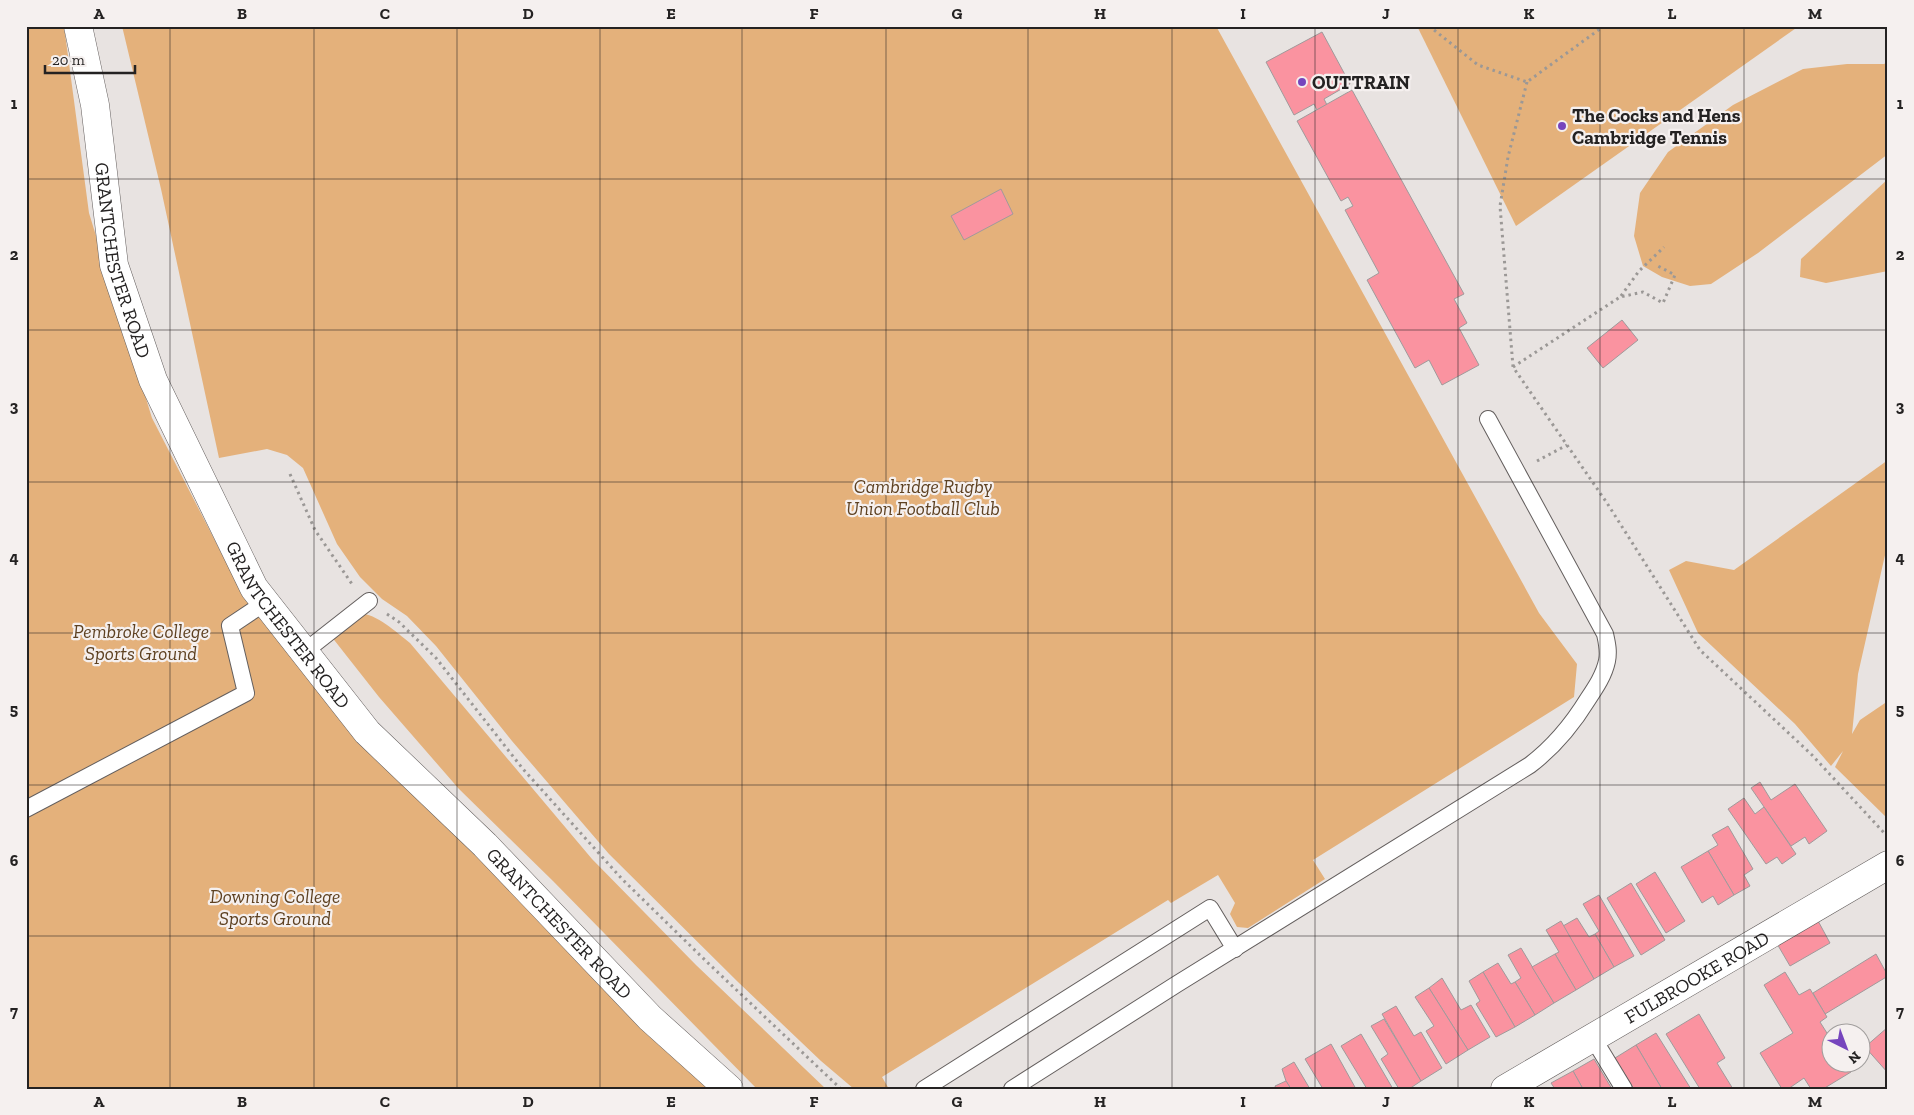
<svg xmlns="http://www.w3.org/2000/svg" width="1914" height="1115" viewBox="0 0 1914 1115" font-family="'Zilla Slab',serif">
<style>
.green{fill:#e4b17b}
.building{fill:#fa93a0;stroke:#a09a9b}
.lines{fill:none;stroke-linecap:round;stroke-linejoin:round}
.service-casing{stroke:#645f5e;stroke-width:18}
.minor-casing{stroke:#645f5e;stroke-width:29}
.tertiary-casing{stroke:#645f5e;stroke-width:29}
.path{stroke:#9b9896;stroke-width:3;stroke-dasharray:2.5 4;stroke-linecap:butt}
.service{stroke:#fff;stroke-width:16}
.minor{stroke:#fff;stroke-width:28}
.tertiary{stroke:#fff;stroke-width:28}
.grid{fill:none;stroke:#242222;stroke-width:1;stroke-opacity:0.55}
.poi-dot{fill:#7645bd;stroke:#f5f0ef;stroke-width:2}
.labels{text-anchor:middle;stroke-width:4.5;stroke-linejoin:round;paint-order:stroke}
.poi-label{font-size:19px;font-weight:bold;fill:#242222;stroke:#f5f0ef;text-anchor:start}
.street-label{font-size:19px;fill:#242222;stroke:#f5f0ef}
.park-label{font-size:19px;font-style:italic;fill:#5e4121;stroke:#f5f0ef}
.neatline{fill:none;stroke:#242222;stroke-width:2}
.grid-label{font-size:16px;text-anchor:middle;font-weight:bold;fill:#242222}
</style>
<rect width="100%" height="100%" fill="#e8e3e1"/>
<g class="green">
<path d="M26,26H64L89,213L152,418L227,564L263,618L312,684L709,1089H26Z"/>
<path d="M122,26H1216L1539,613L1577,664L1574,697L1313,860L1325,879L1248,928L1237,927L1230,914L1235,903L1218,875L1171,903L1168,900L882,1077L889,1089H854L821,1061L738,982L609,854L512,741L436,646L407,616L382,599L360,577L337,544L303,468L287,455L267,449L219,458L161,189Z"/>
<path d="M1417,26H1799L1516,226Z"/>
<path d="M1888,62V154L1758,253L1711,284L1690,286L1662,277L1643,266L1634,236L1640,193L1668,152L1733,105L1803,69L1847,64H1884Z"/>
<path d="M1888,179V271L1826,283L1800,277L1801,259Z"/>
<path d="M1888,460V542L1858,674L1852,734L1860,720L1888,701V819L1835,767L1843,751L1831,766L1795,724L1698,633L1669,570L1686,561L1734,570Z"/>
<path d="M359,613C377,614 396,632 410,643L592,859L696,965L826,1089H757L553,881L459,789L379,697L331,636Z"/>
</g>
<g class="building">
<path d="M1322,32L1350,84L1324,99L1327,105L1317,110L1314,104L1294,115L1266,62Z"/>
<path d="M1352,90L1464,294L1454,299L1467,323L1459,328L1479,365L1442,385L1429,360L1415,368L1367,280L1379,273L1345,210L1353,206L1348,197L1341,201L1297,121Z"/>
<path d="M1001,189L1013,214L964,240L951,216Z"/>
<path d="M1622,320L1638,340L1603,368L1587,348Z"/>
<path d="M1760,782L1771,800L1795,784L1827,831L1809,844L1805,837L1791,846L1751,788Z"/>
<path d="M1744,798L1755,814L1764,807L1796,854L1782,864L1777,857L1766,864L1728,809Z"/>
<path d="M1728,826L1753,869L1744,875L1750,886L1734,895L1708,851L1718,845L1712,835Z"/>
<path d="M1708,851L1734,895L1718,905L1713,896L1702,903L1681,867Z"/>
<path d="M1655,872L1685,921L1666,933L1636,884Z"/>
<path d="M1631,883L1665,940L1641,955L1607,898Z"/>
<path d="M1599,895L1634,956L1614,967L1595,934L1599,931L1583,904Z"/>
<path d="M1577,918L1589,937L1595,934L1614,967L1594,979L1563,926Z"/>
<path d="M1817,919L1830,943L1790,966L1776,942Z"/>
<path d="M1561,921L1594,979L1576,990L1555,954L1559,952L1546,930Z"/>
<path d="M1521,948L1554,1003L1535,1015L1515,982L1521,978L1508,955Z"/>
<path d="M1555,954L1576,990L1554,1003L1532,967Z"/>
<path d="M1876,954L1888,976L1825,1014L1813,993Z"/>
<path d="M1498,963L1511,984L1515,982L1535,1015L1515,1027L1483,972Z"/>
<path d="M1483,972L1515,1027L1496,1037L1476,1004L1480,1001L1469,981Z"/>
<path d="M1785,972L1799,995L1810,989L1827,1017L1820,1022L1832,1041V1062H1845L1851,1072L1823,1089H1811L1804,1078L1788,1089H1782L1760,1053L1793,1033L1764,985Z"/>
<path d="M1442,978L1461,1010L1471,1005L1490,1037L1468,1050L1429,988Z"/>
<path d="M1429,988L1468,1050L1446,1064L1426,1031L1434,1026L1415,997Z"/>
<path d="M1396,1006L1414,1036L1421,1032L1442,1068L1421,1081L1382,1014Z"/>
<path d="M1699,1014L1725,1058L1717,1063L1733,1089H1700L1666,1034Z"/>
<path d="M1384,1019L1421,1081L1409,1089H1399L1381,1059L1388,1054L1371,1026Z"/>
<path d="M1888,1027V1073L1865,1047Z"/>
<path d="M1656,1033L1691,1089H1662L1636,1045Z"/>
<path d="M1361,1034L1393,1089H1367L1341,1046Z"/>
<path d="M1331,1044L1356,1089H1323L1305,1059Z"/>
<path d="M1636,1045L1662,1089H1634L1615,1058Z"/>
<path d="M1594,1059L1612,1089H1583L1573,1071Z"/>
<path d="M1294,1062L1310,1089H1291L1286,1081L1282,1069Z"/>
<path d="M1573,1071L1583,1089H1555L1551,1083Z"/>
<path d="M1286,1081L1291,1089H1276L1275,1086Z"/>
</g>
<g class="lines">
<g class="service-casing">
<g id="service">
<path d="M304,652L369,601"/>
<path d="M26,809L246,693L230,626L266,602"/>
<path d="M1593,1038L1624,1089"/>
<path d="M924,1089L1210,908L1235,949"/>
<path d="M1012,1089L1177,984L1530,765C1555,746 1572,725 1588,699C1596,687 1604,675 1607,661C1609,651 1607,643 1605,634L1488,419"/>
</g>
</g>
<g class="minor-casing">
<g id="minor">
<path id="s1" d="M1505,1089L1888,865"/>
</g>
</g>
<g class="tertiary-casing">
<g id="tertiary">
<path id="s2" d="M78,26L95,105L114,265L153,380L254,588L367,732L485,845L650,1018L729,1089"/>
</g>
</g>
<g class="path">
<path d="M1429,26L1478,65L1527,82L1604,26"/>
<path d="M1527,82L1508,157L1500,206L1513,367L1607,503L1700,650L1812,755L1887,836"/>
<path d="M1621,296L1639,271L1664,247"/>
<path d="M1513,367L1620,297L1643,292L1663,303L1675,275L1656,265"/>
<path d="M1537,461L1567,445"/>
<path d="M290,474L315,530L352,584"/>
<path d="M387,614L399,622L436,658L523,769L622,879L708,963L841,1089"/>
</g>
<use href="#service" class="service"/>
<use href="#minor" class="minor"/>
<use href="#tertiary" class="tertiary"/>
</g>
<path class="grid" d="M170,26V1089M314,26V1089M457,26V1089M600,26V1089M742,26V1089M886,26V1089M1028,26V1089M1172,26V1089M1315,26V1089M1458,26V1089M1600,26V1089M1744,26V1089M26,179H1888M26,330H1888M26,482H1888M26,633H1888M26,785H1888M26,936H1888"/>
<g class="poi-dot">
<circle cx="1302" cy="82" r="5"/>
<circle cx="1562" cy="126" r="5"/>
</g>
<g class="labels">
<g class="poi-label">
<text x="1312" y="89">OUTTRAIN</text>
<text x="1572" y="122">The Cocks and Hens<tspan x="1572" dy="22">Cambridge Tennis</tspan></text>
</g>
<g class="street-label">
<text dy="7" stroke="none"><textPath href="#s2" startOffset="239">GRANTCHESTER ROAD</textPath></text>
<text dy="7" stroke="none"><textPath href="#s2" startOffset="644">GRANTCHESTER ROAD</textPath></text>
<text dy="7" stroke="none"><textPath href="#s2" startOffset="1049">GRANTCHESTER ROAD</textPath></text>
<text dy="7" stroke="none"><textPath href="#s1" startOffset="222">FULBROOKE ROAD</textPath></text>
</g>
<g class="park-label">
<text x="923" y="493">Cambridge Rugby<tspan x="923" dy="22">Union Football Club</tspan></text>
<text x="141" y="638">Pembroke College<tspan x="141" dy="22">Sports Ground</tspan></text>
<text x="275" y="903">Downing College<tspan x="275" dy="22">Sports Ground</tspan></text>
</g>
</g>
<rect width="1914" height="1115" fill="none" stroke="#f5f0ef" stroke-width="55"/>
<g transform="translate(1846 1048) rotate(138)"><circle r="24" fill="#f5f0ef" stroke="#a19e9d"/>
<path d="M0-4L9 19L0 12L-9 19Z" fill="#7645bd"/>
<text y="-8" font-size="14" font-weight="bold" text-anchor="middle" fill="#242222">N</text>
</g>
<path d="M45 65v8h90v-8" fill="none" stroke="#242222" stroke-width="2.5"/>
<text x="52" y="65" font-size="15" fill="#242222" stroke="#f5f0ef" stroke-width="4" paint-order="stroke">20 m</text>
<rect x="28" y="28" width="1858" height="1060" class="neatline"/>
<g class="grid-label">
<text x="99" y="19">A</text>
<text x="242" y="19">B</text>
<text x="385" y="19">C</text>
<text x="528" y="19">D</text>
<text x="671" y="19">E</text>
<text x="814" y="19">F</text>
<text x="957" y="19">G</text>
<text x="1100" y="19">H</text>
<text x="1243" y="19">I</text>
<text x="1386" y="19">J</text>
<text x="1529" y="19">K</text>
<text x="1672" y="19">L</text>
<text x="1815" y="19">M</text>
<text x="14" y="109">1</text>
<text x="1900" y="109">1</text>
<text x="14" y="260">2</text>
<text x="1900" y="260">2</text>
<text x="14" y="412">3</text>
<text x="1900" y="412">3</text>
<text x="14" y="563">4</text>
<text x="1900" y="563">4</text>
<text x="14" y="715">5</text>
<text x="1900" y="715">5</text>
<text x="14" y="866">6</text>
<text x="1900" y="866">6</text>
<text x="14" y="1017">7</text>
<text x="1900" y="1017">7</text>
<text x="99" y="1107">A</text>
<text x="242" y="1107">B</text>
<text x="385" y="1107">C</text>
<text x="528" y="1107">D</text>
<text x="671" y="1107">E</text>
<text x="814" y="1107">F</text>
<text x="957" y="1107">G</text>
<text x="1100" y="1107">H</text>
<text x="1243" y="1107">I</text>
<text x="1386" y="1107">J</text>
<text x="1529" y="1107">K</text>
<text x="1672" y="1107">L</text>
<text x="1815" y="1107">M</text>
</g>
</svg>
